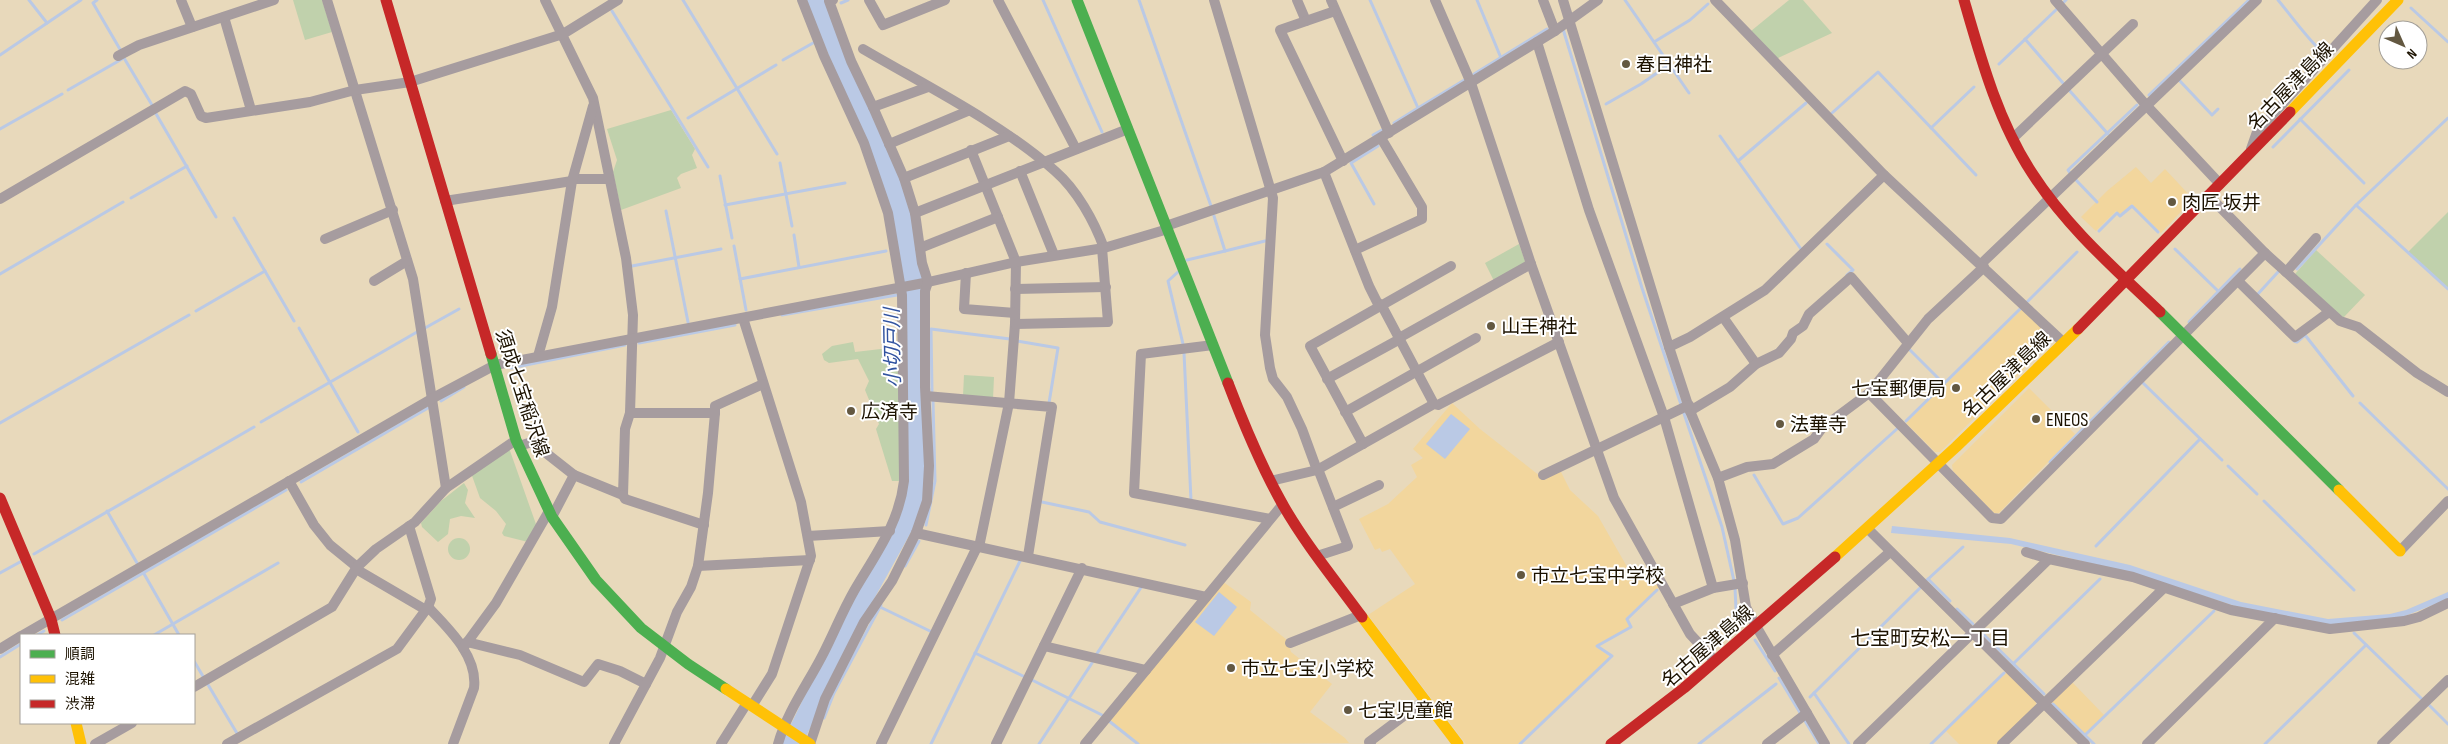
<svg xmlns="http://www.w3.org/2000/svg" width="2448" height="744" viewBox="0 0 2448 744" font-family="'Sofia Sans Condensed','Noto Sans JP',sans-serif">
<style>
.built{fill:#f2d69d}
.green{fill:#c0d1ac}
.water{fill:#bac9e5}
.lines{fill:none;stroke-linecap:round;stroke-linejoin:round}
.stream{stroke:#bac9e5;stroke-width:3}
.river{stroke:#bac9e5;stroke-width:19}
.street{stroke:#a69c9f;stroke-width:10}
.fast{stroke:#4caf50;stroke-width:11}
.slow{stroke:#ffc107;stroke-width:11}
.jam{stroke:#c62828;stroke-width:11}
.poi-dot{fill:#635841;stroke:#fff;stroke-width:2}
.labels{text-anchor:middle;stroke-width:4;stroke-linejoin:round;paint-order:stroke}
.poi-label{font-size:19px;fill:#1c1200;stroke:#fff;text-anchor:start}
.street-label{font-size:19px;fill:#1c1200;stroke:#fff}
.water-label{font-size:20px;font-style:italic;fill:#3153a0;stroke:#fff}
.neighbourhood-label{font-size:20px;fill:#1c1200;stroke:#fff}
</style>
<rect width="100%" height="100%" fill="#e8d9bb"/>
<g class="built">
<path d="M2136,167L2151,183L2165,169L2193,199L2161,233L2132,204L2120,214L2116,211L2096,231L2081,217L2107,191Z"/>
<path d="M2022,309L2049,333L2051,342L1940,452H1935L1906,423Z"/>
<path d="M2029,388L2075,434L1999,513H1994L1953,471L1952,465Z"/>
<path d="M1452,403L1480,429L1545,480L1560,470L1570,490L1598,516L1634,579L1650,571L1659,587L1626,618L1630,627L1596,646L1610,657L1518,744H1466L1368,615L1415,584L1390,549L1382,552L1380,548L1375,550L1359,519L1388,504L1417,477L1411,465L1423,458L1413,449Z"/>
<path d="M1222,581L1251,602L1250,610L1287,640L1291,652L1332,684L1310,712L1345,738L1349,743L1139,744L1109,720Z"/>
<path d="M2007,672L2036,701V706L1997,744H1959L1946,731Z"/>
<path d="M2072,682L2104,715L2085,734L2052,702Z"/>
</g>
<g class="green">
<path d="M293,0H322L332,32L305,40Z"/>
<path d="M1789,0H1803L1832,33L1776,59L1751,31Z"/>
<path d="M671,110L695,149L692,155L697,168L681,174L677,178L681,188L621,210L613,172L617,160L607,129Z"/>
<path d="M2448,212V290L2408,252Z"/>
<path d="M1519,244L1526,264L1495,283L1485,263Z"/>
<path d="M2316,250L2365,295L2343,318L2295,274Z"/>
<path d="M853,342L855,352L898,347L901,481H892L876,429L879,424L865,390L869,381L858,359L829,363L824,360L822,354L832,346Z"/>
<path d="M964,375L994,377L993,399L963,396Z"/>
<path d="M509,448L537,527L528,542L504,536L502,533L506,524L496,511L480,498L471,473Z"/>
<path d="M464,483L468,490L465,503L475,518L461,516L450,519L448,534L438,542L422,527L421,523L441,501Z"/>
<circle cx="459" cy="549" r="11"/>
</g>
<g class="water">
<path d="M1451,414L1470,429L1445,459L1426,444Z"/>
<path d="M1892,526L2010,538L2130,565L2241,602L2328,619L2390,614L2406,610L2448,592V599L2400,618L2328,625L2235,606L2135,574L2011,544L1891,533Z"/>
<path d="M1219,592L1237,607L1214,636L1195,622Z"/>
</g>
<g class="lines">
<g class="stream">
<path d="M29,0L47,23"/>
<path d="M97,0L93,3L121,51"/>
<path d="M683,0L777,154"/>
<path d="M1043,0L1102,132"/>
<path d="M1139,0L1211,206"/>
<path d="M1370,0L1418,108L1394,123"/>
<path d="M1477,0L1501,58"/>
<path d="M1625,0L1689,93"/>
<path d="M2278,0C2293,18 2306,37 2323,53"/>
<path d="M2064,2L2066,0"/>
<path d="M841,3L848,0"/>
<path d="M2411,8L2448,42"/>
<path d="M612,11L708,167"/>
<path d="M1563,29L1642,288L1722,527L1734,581"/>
<path d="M2025,39L2063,83"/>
<path d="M1654,42L1690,20L1708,4"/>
<path d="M0,55L81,0"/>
<path d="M124,58L152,105"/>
<path d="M783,60L813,43"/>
<path d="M1999,64L2057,9"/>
<path d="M1474,74L1547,29"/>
<path d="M2179,80L2212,115L2218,109"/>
<path d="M68,90L122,59"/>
<path d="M2069,90L2108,134"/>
<path d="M2149,95L2249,0"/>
<path d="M1606,104L1641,84L1670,64"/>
<path d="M1418,108L1466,79"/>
<path d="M155,112L216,217"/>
<path d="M1832,113L1878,72L1976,175"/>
<path d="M688,118L776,65"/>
<path d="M2300,119L2364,183"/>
<path d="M1931,128L1974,87"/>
<path d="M0,129L62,94"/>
<path d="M1373,135L1382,130"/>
<path d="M1720,136L1801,249"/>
<path d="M2273,147L2349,70"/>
<path d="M1738,161L1806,103"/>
<path d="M780,163L792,226"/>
<path d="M2070,173L2068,170L2137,105"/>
<path d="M720,176L732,238"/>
<path d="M2076,180L2097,202"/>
<path d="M131,198L187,166"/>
<path d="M1374,204L1351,163L1378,146"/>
<path d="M725,205L845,183"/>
<path d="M2356,205L2448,289"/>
<path d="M666,211L688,322"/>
<path d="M234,218L294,321"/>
<path d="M2099,231L2117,213L2120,216L2132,206L2158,232"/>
<path d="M794,235L799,267"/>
<path d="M1827,244L1853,270L1847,275"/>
<path d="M734,246L746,310"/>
<path d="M2175,249L2218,291"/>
<path d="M1225,251L1265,241"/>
<path d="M1187,260L1225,251L1214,216"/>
<path d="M632,266L721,249"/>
<path d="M2297,269L2356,205L2448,118"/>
<path d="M1178,272L1168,281L1183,344"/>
<path d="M0,274L123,202"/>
<path d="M740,279L886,251"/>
<path d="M2257,295L2278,272"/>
<path d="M2028,301L2077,252"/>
<path d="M196,311L265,271"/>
<path d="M782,315L897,295"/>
<path d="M2189,322L2240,269"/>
<path d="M299,328L358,432"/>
<path d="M425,328L459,309"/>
<path d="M915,331L920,330"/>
<path d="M1017,341L1058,348L1049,403"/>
<path d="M2294,341L2297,342L2305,335L2353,396"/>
<path d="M639,343L735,325"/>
<path d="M1909,349L1944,384"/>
<path d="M1184,353L1191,500"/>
<path d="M511,368L625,345"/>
<path d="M2143,383L2222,460"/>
<path d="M932,391L931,329L1010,339"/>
<path d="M441,401L464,387"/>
<path d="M2360,403L2448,489"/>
<path d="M1906,421L2020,309"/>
<path d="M261,422L417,332"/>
<path d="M0,423L189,315"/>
<path d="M2050,462L2169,342"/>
<path d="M2228,466L2257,494"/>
<path d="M1754,475L1783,524L1798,518L1898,428"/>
<path d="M301,482L428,408"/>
<path d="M2264,501L2354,590"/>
<path d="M1042,502L1089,512L1100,522L1185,545"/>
<path d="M107,511L137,563"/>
<path d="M926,525L935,481L933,401"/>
<path d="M2096,546L2200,439"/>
<path d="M34,554L254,427"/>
<path d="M905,566L919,541"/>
<path d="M143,572L179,635"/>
<path d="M0,573L20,562"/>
<path d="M1928,579L1950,601"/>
<path d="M1927,580L1963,547"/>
<path d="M1735,588L1736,609L1743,625"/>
<path d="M864,597L870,600"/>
<path d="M880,607L932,632"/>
<path d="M1957,609L1973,624"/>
<path d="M62,620L286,490"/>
<path d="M1981,632L2044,694"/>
<path d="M2354,633L2423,700"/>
<path d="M37,635L44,631"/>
<path d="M154,635L278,563"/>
<path d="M1755,640L1775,671"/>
<path d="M975,653L1025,677"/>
<path d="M1096,655L1142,586"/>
<path d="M0,657L21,644"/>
<path d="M194,661L204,678"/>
<path d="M2013,664L2100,579"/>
<path d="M1779,678L1819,744"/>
<path d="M1032,680L1102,715"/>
<path d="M207,683L238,735"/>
<path d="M1814,693L1849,744"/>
<path d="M1810,697L1920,588"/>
<path d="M2053,704L2094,744"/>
<path d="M2429,705L2448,724"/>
<path d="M824,718L834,693L881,605"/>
<path d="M1109,721L1138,744"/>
<path d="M2085,735L2214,611"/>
<path d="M931,744L1020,561"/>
<path d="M1039,744L1092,663"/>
<path d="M1520,744L1612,656L1597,646L1631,627L1627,619L1657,590"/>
<path d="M1699,744L1776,684"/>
<path d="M1931,744L2004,673"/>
<path d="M2265,744L2366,645"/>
</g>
<path class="river" d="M792,744L851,621L907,520L914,502L917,478L915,305L913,280L901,209L891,179L816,0"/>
<g class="street">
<path d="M181,0L192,27"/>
<path d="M327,0L413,279L446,488"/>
<path d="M545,0L593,98L626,258L633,315L630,413L625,429L623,495L574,475L552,517"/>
<path d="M833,0L829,1L851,61L873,107"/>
<path d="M869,0L883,25L945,0"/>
<path d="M998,0L1076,149"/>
<path d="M1214,0L1273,198L1265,335L1270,368L1273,379L1287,397L1302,429L1317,470"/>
<path d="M1297,0L1306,21"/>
<path d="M1331,0L1389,133"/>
<path d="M1435,0L1471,83L1531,264L1614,498L1690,634L1715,661"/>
<path d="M1543,0L1555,31"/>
<path d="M1563,0L1669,347L1690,411L1718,478L1735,540L1746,607L1756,626L1825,744"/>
<path d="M1715,0L1884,175L2063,342"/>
<path d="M2055,0L2146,105L2220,184"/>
<path d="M1335,11L1280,30L1343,161"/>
<path d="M224,17L251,110"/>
<path d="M1537,42L1589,210L1664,417L1713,588"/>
<path d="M863,49C928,87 999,122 1055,171C1077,190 1094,221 1104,248"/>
<path d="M118,56L139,45L274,0"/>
<path d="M2013,138L2133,24"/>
<path d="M889,144L968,111"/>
<path d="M2251,149L2257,132L2377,0"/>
<path d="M971,150L1016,262L1015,324L1009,403L979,547"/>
<path d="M1020,171L1054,255"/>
<path d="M1324,172L1369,286L1377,302L1382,306L1434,404"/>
<path d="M904,178L1009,136"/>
<path d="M573,179H609"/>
<path d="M2208,195L2265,253L2340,321L2358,327L2417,373L2448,392"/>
<path d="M0,199L185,91L191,94L201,116L206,118L310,102L355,90L410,82L563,34L618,0"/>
<path d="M445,201L572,181"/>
<path d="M915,213L1128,129"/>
<path d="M1166,226L1324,172L1555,31L1598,0"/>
<path d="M325,239L393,210"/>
<path d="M920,248L998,217"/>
<path d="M1355,250L1422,219V207L1381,138"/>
<path d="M1981,264L2257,0"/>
<path d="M2286,272L2316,238"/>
<path d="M966,273L964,309L1015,313"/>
<path d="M374,281L407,261"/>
<path d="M2238,281L2295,337L2329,312"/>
<path d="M1015,289L1106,287"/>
<path d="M1723,317L1756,364"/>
<path d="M743,318L801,502L811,556L772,674L752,706"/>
<path d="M1015,324L1108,322L1102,248"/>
<path d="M1399,338L1531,264"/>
<path d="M1213,345L1141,354L1134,493L1270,519"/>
<path d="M1669,347L1690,337L1765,290L1884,175"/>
<path d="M538,356L552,307L572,181L593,106"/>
<path d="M1327,379L1400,339"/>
<path d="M1869,393L1992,518L2001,519L2265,253"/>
<path d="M926,396L1052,407L1028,556"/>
<path d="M1690,411L1730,387L1756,364L1779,353L1791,339L1793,333L1803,326L1809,314L1851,277L1908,343"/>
<path d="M1345,412L1476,338"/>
<path d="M715,413V406L763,384"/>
<path d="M1363,444L1310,346L1451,266"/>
<path d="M519,446L532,442L574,475"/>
<path d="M1543,475L1689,405"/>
<path d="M1718,478L1747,467L1773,464L1814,439L1822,428L1869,393L1928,319L1984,267"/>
<path d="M289,481L314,525L330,545L357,567"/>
<path d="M1271,481L1317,470L1434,404L1438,405L1559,342"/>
<path d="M623,495L625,499L704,525"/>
<path d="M1333,507L1379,485"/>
<path d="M1868,529L2085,744"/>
<path d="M916,533L1206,597"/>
<path d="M808,536L890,531"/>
<path d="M2400,551L2448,501"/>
<path d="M2026,552L2049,559"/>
<path d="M1317,556L1348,546L1318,469"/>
<path d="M698,566L810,560"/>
<path d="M356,569L426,610"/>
<path d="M1673,604L1713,588L1743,583"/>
<path d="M428,607C448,628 478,656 474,688L453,744"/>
<path d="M23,635L433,398L495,365L924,283L1016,262L1104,248L1168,229"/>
<path d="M467,642L520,655L584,682L598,664L620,671L646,684"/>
<path d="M1290,643L1361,615"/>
<path d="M1044,646L1146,670"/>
<path d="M463,648L496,603L549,511"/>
<path d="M0,649L21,636"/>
<path d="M1772,655L1890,552"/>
<path d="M194,687L332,607L357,567L376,549L415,522L446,488L516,440"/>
<path d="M95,744L132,723"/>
<path d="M227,744L397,649L428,607L431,599L409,526"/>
<path d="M614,744L660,658L677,612L691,587L698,566L708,493L715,413H630"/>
<path d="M721,744L747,703"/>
<path d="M778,744C787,712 807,685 822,656C833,635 842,612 854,591C875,555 899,524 904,481L902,295L888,213L864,143L824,56L802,0"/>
<path d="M810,744L825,699L864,622L892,581L916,533L927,501L929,466L925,387V291L928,282L922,263L915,213L904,178L873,107L928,87"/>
<path d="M881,744L977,547"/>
<path d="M996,744L1082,568"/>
<path d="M1085,744L1283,504"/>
<path d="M1371,744L1369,742L1425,700"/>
<path d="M1767,744L1807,713"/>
<path d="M1858,744L2049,559L2133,577L2231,610L2330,629L2404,621L2419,617L2448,603"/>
<path d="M2002,744L2164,588"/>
<path d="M2147,744L2275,618"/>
<path d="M2382,744L2448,680"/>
</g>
<g class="fast">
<path d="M1077,0L1228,383"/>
<path d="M2160,312L2339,490"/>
<path d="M491,354L516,440L552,517L596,580L641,628L688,664L726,689"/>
</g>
<g class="slow">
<path d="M2290,112L2398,0"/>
<path d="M2339,490L2400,551"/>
<path d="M1835,557L1956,447L2078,329"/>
<path d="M1362,617L1458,744"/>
<path d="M726,689L810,744"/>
<path d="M76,723L81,744"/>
</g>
<g class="jam">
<path d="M386,0L491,354"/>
<path d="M1964,0C1981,59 1998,121 2032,173C2066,226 2114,268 2160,312"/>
<path d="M2078,329L2290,112"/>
<path d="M1228,383C1244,425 1261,466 1283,505C1306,545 1335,580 1362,617"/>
<path d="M0,498L51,619L55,635"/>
<path d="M1611,744L1684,688L1835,557"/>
</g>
</g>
<g class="poi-dot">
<circle cx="1626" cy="64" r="5"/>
<circle cx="2172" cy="202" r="5"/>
<circle cx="1491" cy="326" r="5"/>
<circle cx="1956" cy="388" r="5"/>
<circle cx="851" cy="411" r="5"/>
<circle cx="2036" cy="419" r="5"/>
<circle cx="1780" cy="424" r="5"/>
<circle cx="1521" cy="575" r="5"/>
<circle cx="1231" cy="668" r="5"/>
<circle cx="1348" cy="710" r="5"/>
</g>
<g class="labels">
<g class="poi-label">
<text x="1636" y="71">春日神社</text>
<text x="2182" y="209">肉匠 坂井</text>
<text x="1501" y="333">山王神社</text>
<text x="1946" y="395" text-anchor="end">七宝郵便局</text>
<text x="861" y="418">広済寺</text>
<text x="2046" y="426">ENEOS</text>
<text x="1790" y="431">法華寺</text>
<text x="1531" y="582">市立七宝中学校</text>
<text x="1241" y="675">市立七宝小学校</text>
<text x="1358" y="717">七宝児童館</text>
</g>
<g class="street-label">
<text transform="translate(2290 86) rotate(-46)" y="7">名古屋津島線</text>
<text transform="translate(2006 374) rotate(-44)" y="7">名古屋津島線</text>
<text transform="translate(523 393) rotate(72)" y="7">須成七宝稲沢線</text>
<text transform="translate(1707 646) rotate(-41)" y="7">名古屋津島線</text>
</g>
<g class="water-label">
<text transform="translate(892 348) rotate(-91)" y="7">小切戸川</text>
</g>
<g class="neighbourhood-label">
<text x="1930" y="645">七宝町安松一丁目</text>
</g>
</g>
<rect x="20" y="634" width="175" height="90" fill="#ffffff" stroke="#a4a099"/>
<rect x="30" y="650" width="25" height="8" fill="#4caf50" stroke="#a4a099"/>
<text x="65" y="659" font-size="15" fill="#1c1200">順調</text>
<rect x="30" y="675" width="25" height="8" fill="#ffc107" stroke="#a4a099"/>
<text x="65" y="684" font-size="15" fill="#1c1200">混雑</text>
<rect x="30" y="700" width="25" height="8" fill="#c62828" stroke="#a4a099"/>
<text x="65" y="709" font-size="15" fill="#1c1200">渋滞</text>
<g transform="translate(2403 45) rotate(135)"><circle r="24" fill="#ffffff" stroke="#a4a099"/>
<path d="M0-4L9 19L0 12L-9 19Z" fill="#635841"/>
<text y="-8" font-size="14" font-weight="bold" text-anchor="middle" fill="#1c1200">N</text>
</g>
</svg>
